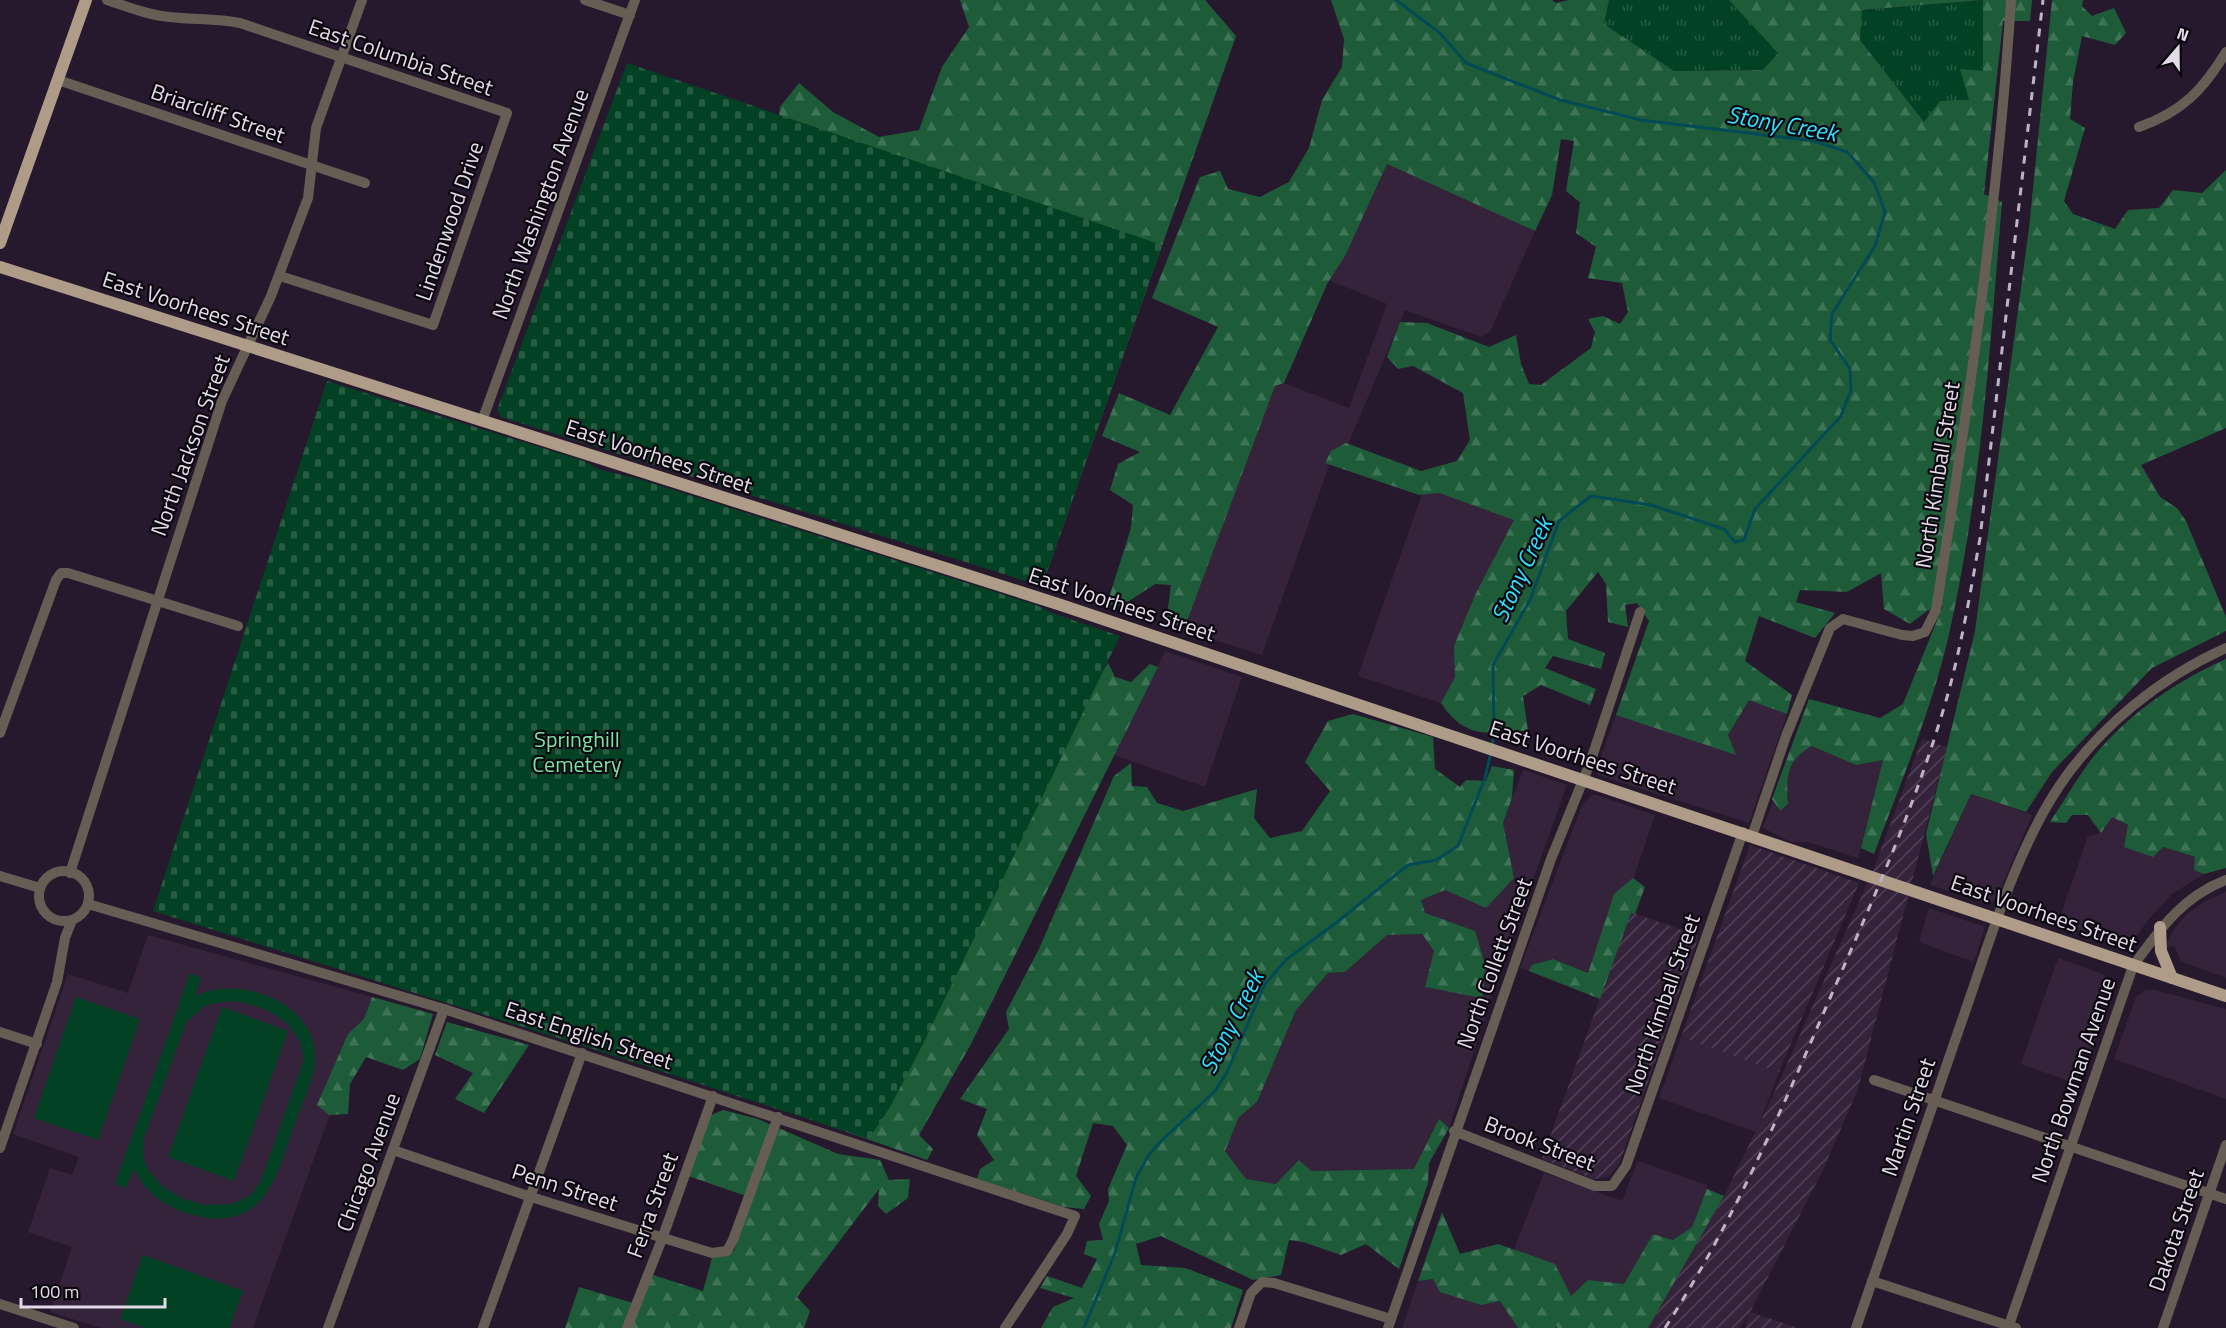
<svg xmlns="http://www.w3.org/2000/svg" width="2226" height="1328" viewBox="0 0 2226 1328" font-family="'Titillium Web',sans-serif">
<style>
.built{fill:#35233c}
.industrial{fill:url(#industrial-furrows)}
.grass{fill:url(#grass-tufts)}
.forest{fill:url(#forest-firs);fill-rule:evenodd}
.cemetery{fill:url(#cemetery-stones)}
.pitch{fill:#024123;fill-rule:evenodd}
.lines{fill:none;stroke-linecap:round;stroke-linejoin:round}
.stream{stroke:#024b56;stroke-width:3}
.minor{stroke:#665d54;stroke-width:10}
.major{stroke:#ae9c88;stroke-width:12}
.rail{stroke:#beb4c3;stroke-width:3;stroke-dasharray:8 8;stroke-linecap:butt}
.labels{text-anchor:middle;stroke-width:4.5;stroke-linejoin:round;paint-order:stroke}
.street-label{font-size:22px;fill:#e4dbe9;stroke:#0c070f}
.park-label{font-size:22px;fill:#77e4a2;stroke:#0c070f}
.water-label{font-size:24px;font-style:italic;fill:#2ee0fd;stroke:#0c070f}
</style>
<defs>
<pattern id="industrial-furrows" width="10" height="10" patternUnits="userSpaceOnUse" patternTransform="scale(1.5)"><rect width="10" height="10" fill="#35233c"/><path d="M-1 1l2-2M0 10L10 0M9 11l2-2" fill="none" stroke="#524258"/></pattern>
<pattern id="grass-tufts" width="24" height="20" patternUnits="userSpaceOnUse" patternTransform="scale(1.5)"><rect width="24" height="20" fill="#024123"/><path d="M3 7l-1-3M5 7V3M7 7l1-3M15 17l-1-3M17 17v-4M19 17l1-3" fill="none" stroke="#275c43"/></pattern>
<pattern id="forest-firs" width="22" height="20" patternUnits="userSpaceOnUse" patternTransform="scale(1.5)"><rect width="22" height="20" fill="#1e5c39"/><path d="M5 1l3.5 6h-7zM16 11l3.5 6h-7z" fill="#3f7356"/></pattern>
<pattern id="cemetery-stones" width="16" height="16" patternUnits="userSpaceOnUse" patternTransform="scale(1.5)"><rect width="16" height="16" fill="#024123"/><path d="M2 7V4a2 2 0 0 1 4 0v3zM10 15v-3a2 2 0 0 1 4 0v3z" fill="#275c43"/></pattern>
</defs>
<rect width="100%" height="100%" fill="#27192d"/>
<g class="built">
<path d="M1387,164L1535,231L1490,332L1481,337L1405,310L1348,444L1335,449L1262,655L1183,630L1275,385L1284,383L1349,408L1387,304L1329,280L1346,253Z"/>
<path d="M1439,493L1515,520L1476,593L1455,646V677L1441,703L1358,676L1422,494Z"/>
<path d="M1165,651L1242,677L1205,787L1114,755Z"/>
<path d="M1749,699L1787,714L1749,823L1598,775L1596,771L1616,715L1736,755L1728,735Z"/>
<path d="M1812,745L1856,765L1883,760L1858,858L1808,842H1791L1763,828L1773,801L1780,811L1788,804L1786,778L1797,753Z"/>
<path d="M1523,770L1567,785L1497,981L1449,1128L1439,1120L1415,1169L1311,1171L1276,1184L1246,1179L1225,1151L1239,1117L1257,1102L1296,1010L1328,973L1345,972L1387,935L1422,934L1434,951L1425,987L1475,931L1424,913L1421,900L1445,890L1514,878L1503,823Z"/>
<path d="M1594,794L1655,815L1631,885L1614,894L1588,973L1553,959L1532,965L1529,971L1520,968L1583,803Z"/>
<path d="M1971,794L2032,815L1997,897L1988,904L1930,885Z"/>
<path d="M2112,816L2163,847L2196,858L2194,870L2204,874L2172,894L2148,920L2130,945L2106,942L2076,929L2057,926L2088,836L2101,833Z"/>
<path d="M2226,892V978L2181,961L2174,946L2167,948L2166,944L2174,929L2186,915L2205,901Z"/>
<path d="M1929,908L1985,927L1974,962L1919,942Z"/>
<path d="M148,935L372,997L253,1328H101L50,1312L72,1247L28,1232L50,1168L72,1175L79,1157L13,1134L68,974L128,993Z"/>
<path d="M2058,958L2103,974L2113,989L2110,990L2106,1008L2080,1085L2021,1064Z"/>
<path d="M2145,990H2155L2226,1009V1099L2114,1059L2136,997Z"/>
<path d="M1681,1037L1779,1072L1756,1132L1659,1098Z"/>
<path d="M1638,1161L1707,1185V1189L1692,1227L1673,1240L1653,1234L1624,1284L1588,1281L1571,1296L1514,1249L1544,1173L1622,1201Z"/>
<path d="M1434,1279L1481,1305L1500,1301L1518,1328H1402L1418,1281Z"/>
</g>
<g class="industrial">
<path d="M1922,739L1947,747L1858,1089L1823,1170L1750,1312L1798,1328H1745L1748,1315L1740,1328H1648L1724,1196L1770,1102L1874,868Z"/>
<path d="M1750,845L1859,883L1779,1072L1681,1037Z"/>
<path d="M1631,912L1699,936L1619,1165L1608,1177L1594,1179L1542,1159Z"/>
</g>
<g class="grass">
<path d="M1609,0H1729L1778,52L1764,70L1674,71L1604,24Z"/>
<path d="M1983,0V71L1969,100L1924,122L1860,40L1862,10Z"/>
</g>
<g class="forest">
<path d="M960,0H1205L1236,36L1042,586L775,152L780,107L799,83L833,112L879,137L919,130L942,67L969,27Z"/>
<path d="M1331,0H1552L1556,3L1569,0H1609L1604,24L1674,71L1763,70L1778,53L1729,0H2032L2030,21H2003L1984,194L2002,202C1990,346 1981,493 1949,634C1932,709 1901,782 1874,854L1861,848L1883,760L1856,765L1812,746C1786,760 1786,777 1788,804L1780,811L1772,799L1809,699L1880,718L1903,704L1943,606L1927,611L1910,624L1884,609L1881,573L1847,592L1800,590L1796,602L1835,613L1815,638L1759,616L1745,661L1792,695L1787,714L1749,700L1728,735L1736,755L1616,715L1649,621L1637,603L1625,605L1628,627L1608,622L1606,584L1598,572L1566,611L1568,639L1605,653L1601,669L1553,656L1545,668L1596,689L1590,705L1541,685L1523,696L1528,731C1488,733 1466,740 1441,703L1455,677L1454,646L1476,593L1514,520L1439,493L1419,495L1325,463L1331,451L1346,443L1421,471L1457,461L1470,440L1463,393L1413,366L1398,369L1387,357L1400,322L1427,323L1489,347L1516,335L1521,364L1529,384L1541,385L1591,348L1595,332L1588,319L1603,316L1620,324L1628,312L1622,283L1588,278L1596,247L1576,233L1580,202L1566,191L1574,141L1561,139L1552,195L1535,231L1387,164L1346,254L1327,284L1284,383L1275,386L1187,621L1175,626L1167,615L1171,585L1155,584L1120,607L1107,604L1131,528L1133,505L1110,490L1118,464L1140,452L1102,436L1119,393L1170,415L1218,327L1152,298L1200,177L1220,171L1228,189L1260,197L1289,182L1309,148L1322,100L1342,67L1344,39ZM1983,0V71L1960,69L1969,100L1940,101L1924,122L1860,40L1862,10Z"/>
<path d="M2052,0H2083L2082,6L2092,16L2114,8L2126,33L2115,45L2082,36L2073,82L2070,119L2085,128L2064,201L2073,214L2115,229L2128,210L2159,208L2173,190L2202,193L2226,170V428L2141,465L2160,497L2177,508L2186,521L2226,617V631L2152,668L2052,772L2026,812L1971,794L1933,876L1926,834L1975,631L2029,228Z"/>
<path d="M2226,659V868L2204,874L2194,870L2195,857L2163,847L2153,857L2124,847L2128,825L2112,817L2101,833L2088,815H2072L2066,823L2050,822C2063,803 2074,783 2088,764C2122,718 2174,682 2226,659Z"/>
<path d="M1108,663L1115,677L1131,682L1150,664L1158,667L971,1044L919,1135L933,1149L927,1160L827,1125Z"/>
<path d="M1353,714L1433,737L1435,769L1460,787L1466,780L1486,781L1492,766L1514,770L1512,798L1503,823L1514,878L1486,908L1445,890L1421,900L1425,913L1475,931L1486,968L1482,998L1425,987L1434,951L1422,934L1387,935L1345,972L1328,973L1296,1010L1257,1102L1239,1117L1225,1151L1246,1179L1276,1184L1299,1160L1311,1171L1414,1169L1439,1119L1449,1128L1429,1163L1428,1183L1399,1269L1366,1244L1341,1255L1303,1242L1289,1240L1281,1275L1253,1280L1161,1236L1136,1244L1141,1265L1185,1268L1243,1290L1231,1328H1041L1053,1307L1074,1298L1040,1288L1047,1276L1082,1288L1097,1259L1084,1254L1087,1241L1103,1240L1099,1224L1109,1201L1108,1189L1127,1145L1113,1126L1093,1123L1076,1176L1091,1196L1084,1209L1064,1207L977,1179L980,1169L994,1160L977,1135L987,1109L960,1099L1009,1029L1006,1012L1039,949L1114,776L1131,763L1132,786L1147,787L1157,803L1183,811L1257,789L1254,818L1270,838L1302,831L1330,791L1305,762L1328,721Z"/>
<path d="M1633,878L1645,887L1635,914L1631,913L1600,999L1529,971L1532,965L1553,959L1588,973L1614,894Z"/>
<path d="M372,997L433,1014L420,1059L403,1070L366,1057L350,1084L348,1114L329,1115L317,1105L348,1034L364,1019Z"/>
<path d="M447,1022L529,1045L484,1113L455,1099L473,1073L435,1055Z"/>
<path d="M723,1110L758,1119L838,1154L880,1160L889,1180L910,1179L908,1198L886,1214L878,1206L879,1189L797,1297L810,1311L804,1328H565L579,1287L633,1303L653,1275L703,1291L712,1258L734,1251L752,1198L688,1176L709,1116Z"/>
<path d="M1707,1189L1724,1196L1648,1328H1557V1326L1555,1328H1518L1500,1301L1481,1305L1440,1292L1433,1279L1418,1281L1442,1212L1460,1254L1498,1244L1555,1264L1571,1296L1588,1280L1624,1284L1653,1234L1673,1240L1692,1227Z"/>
</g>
<g class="cemetery">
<path d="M627,63L1162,245L1042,586L501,417L497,410Z"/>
<path d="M327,381L584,461L598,469L642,480L1036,605L1052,613L1120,636L922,1046L890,1107L869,1139L584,1046L153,911Z"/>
</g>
<g class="pitch">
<path d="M190,973L201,978L195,996C238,976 309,999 315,1052C317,1074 304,1097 297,1118C277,1172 268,1234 193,1215C167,1209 145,1192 134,1169L126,1188L115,1184ZM229,1001C263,1003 304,1023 303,1062L261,1180L251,1195L232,1204L205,1205L181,1198L163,1187L146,1167L143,1153L144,1138L187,1021L206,1005Z"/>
<path d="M76,997L140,1019L98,1140L34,1118Z"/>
<path d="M222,1007L288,1031L234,1181L168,1157Z"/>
<path d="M143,1255L243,1291L229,1328H145L120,1319Z"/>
</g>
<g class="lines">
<g class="stream">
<path d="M1396,0L1440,33L1466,63L1560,100L1641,120L1814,141L1847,152L1874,182L1885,212L1875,246L1832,314L1830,340L1850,369L1851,390L1841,416L1755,509L1744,540L1735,542L1724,529L1651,505L1591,496L1559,521L1530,600L1493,665L1494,735L1492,746"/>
<path d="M1084,1328L1115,1253L1136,1178L1148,1156L1162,1140L1215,1091L1227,1072L1265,984L1287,959L1337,922L1408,865L1436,860L1458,846L1485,778L1491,752"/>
</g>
<g class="minor">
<path d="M107,0C128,7 148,15 170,17C194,20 216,18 240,23L507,113L433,325L280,276"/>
<path d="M585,0L630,15"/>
<path d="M58,80L365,183"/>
<path d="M2139,127C2182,112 2203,90 2226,52"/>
<path d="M482,421L635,0"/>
<path d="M0,733L56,580L61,573H68L238,626"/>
<path d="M1752,836L1786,736L1830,628L1843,619L1902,635L1913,636L1925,632L1936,610C1968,408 1998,205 2011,0"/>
<circle cx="64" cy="896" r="25"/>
<path d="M70,873L222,401L271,296L308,198L316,128L362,0"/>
<path d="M0,876L40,888"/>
<path d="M88,904L444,1009L1075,1216L1067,1234L1005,1328"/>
<path d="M0,1032L37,1044"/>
<path d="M1874,1080L2226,1199"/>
<path d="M1454,1131L1595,1186H1612L1626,1166L1743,832"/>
<path d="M0,1148L57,982L65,938L72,920"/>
<path d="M393,1150L531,1197L712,1253L727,1251L733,1240L778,1117"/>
<path d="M1872,1281L2016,1328"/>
<path d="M0,1304L74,1328"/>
<path d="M328,1328L444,1009"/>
<path d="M483,1328L582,1053"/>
<path d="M627,1328L662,1239L713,1096"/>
<path d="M1239,1328L1251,1293L1262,1282L1274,1283L1391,1319"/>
<path d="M1388,1328L1551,859L1590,763L1640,612"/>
<path d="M1856,1328C1893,1221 1930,1114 1967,1006C1992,934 2017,849 2060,785C2100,726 2161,677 2226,648"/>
<path d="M2008,1328L2133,966C2160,929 2182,897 2226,880"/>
<path d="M2163,1328L2226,1145"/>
</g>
<g class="major">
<path d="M0,243L86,0"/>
<path d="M0,267L1061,605L2226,996"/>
<path d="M2160,927L2161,951L2172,978"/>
</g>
<path class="rail" d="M1665,1328C1731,1226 1779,1116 1827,1005C1867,913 1908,823 1938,727C1958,666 1969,601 1980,538L2043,0"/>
</g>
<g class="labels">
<g class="street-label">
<text transform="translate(401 57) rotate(19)" y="8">East Columbia Street</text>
<text transform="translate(218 113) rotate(19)" y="8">Briarcliff Street</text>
<text transform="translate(540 204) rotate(-70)" y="8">North Washington Avenue</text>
<text transform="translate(449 221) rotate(-71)" y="8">Lindenwood Drive</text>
<text transform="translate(196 308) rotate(18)" y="8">East Voorhees Street</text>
<text transform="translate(190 445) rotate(-70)" y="8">North Jackson Street</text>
<text transform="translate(659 456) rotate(18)" y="8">East Voorhees Street</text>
<text transform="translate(1937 475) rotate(-81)" y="8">North Kimball Street</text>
<text transform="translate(1122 604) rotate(18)" y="8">East Voorhees Street</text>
<text transform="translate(1583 757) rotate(18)" y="8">East Voorhees Street</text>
<text transform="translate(2044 913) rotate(19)" y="8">East Voorhees Street</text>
<text transform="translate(1494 963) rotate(-70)" y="8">North Collett Street</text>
<text transform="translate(1662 1004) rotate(-71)" y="8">North Kimball Street</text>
<text transform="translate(589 1035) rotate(18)" y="8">East English Street</text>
<text transform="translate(2073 1080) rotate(-71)" y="8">North Bowman Avenue</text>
<text transform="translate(1908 1117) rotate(-71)" y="8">Martin Street</text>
<text transform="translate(1540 1143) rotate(21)" y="8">Brook Street</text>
<text transform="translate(368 1162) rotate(-70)" y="8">Chicago Avenue</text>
<text transform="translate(565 1187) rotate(18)" y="8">Penn Street</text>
<text transform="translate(652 1205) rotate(-70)" y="8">Ferra Street</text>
<text transform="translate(2176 1230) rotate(-71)" y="8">Dakota Street</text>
</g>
<g class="park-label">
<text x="577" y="747">Springhill<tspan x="577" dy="25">Cemetery</tspan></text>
</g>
<g class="water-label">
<text transform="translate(1782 124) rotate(10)" y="8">Stony Creek</text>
<text transform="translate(1522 570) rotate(-65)" y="8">Stony Creek</text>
<text transform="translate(1232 1022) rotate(-63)" y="8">Stony Creek</text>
</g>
</g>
<g transform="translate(2178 48) rotate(20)" stroke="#0c070f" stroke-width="4.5" paint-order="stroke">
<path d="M0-4.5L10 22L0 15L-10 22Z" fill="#e4dbe9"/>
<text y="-9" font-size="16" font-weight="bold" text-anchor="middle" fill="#e4dbe9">N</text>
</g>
<path d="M21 1298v9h144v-9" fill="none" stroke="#e4dbe9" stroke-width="3"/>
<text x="30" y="1298" font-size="18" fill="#e4dbe9" stroke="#0c070f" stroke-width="4.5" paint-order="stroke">100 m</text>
</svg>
